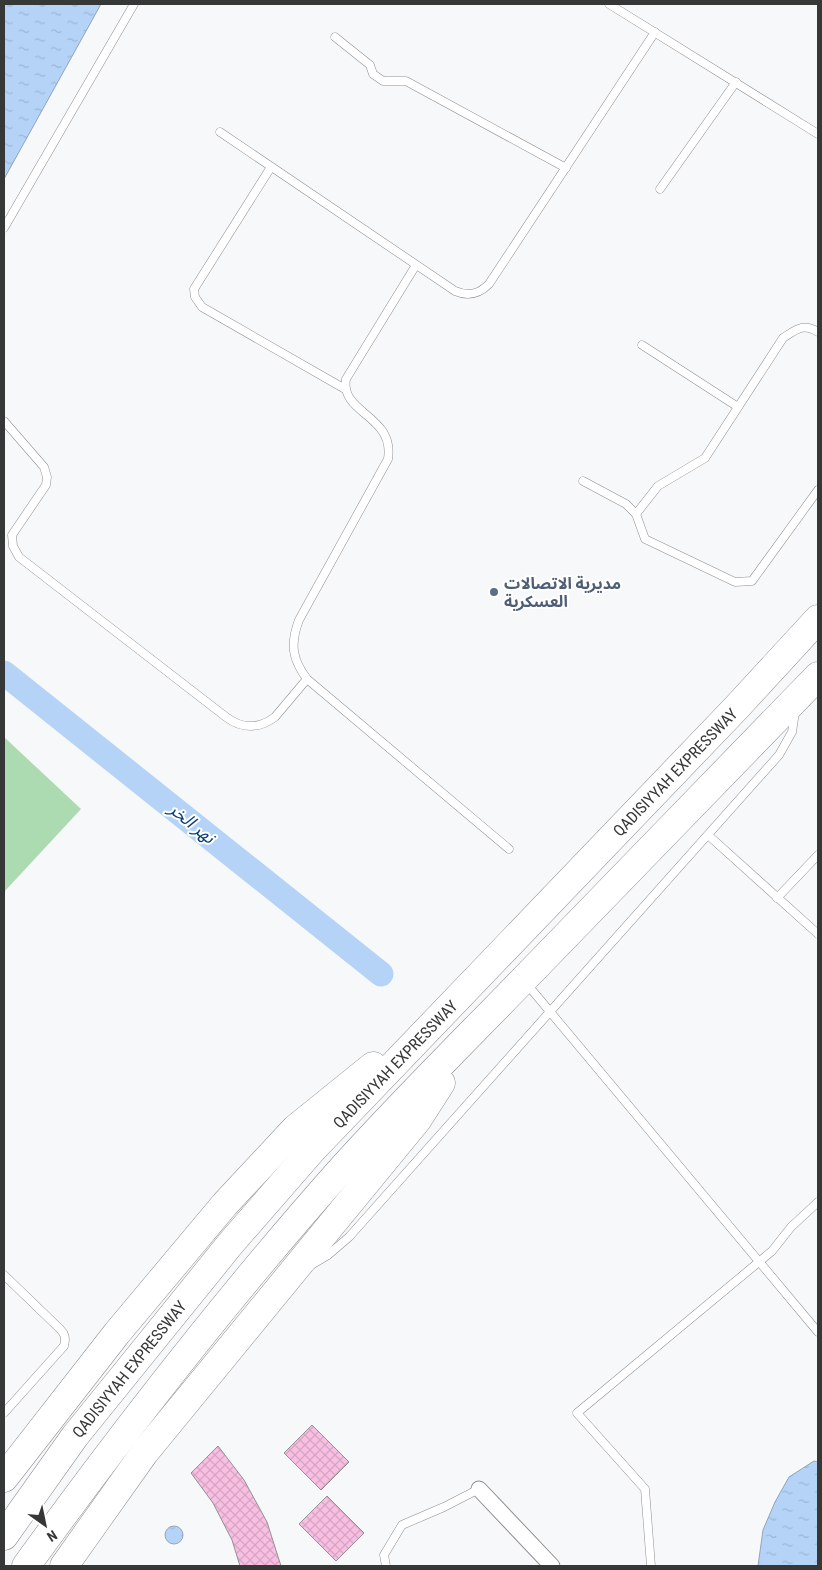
<svg xmlns="http://www.w3.org/2000/svg" width="822" height="1570" viewBox="0 0 822 1570" font-family="'Roboto Condensed','Noto Sans Arabic',sans-serif">
<style>
.green{fill:#acdab1}
.water{fill:url(#water-ripples);stroke:#8fa4bd}
.lines{fill:none;stroke-linecap:round;stroke-linejoin:round}
.river{stroke:#b5d3f7;stroke-width:25}
.building{fill:url(#building-cross-hatch);stroke:#939192}
.lane-casing{stroke:#8e8f91;stroke-width:9}
.street-casing{stroke:#8e8f91;stroke-width:17}
.highway-casing{stroke:#8e8f91;stroke-width:29}
.lane{stroke:#fff;stroke-width:8}
.street{stroke:#fff;stroke-width:15}
.highway{stroke:#fff;stroke-width:28}
.service-dot{fill:#5c6f8a;stroke:#fff;stroke-width:2}
.labels{text-anchor:middle;stroke-width:4;stroke-linejoin:round;paint-order:stroke}
.service-label{font-size:16px;font-weight:bold;fill:#4e5e75;stroke:#fff;text-anchor:start}
.street-label{font-size:16px;fill:#363737;stroke:#fff}
.water-label{font-size:18px;font-style:italic;fill:#0c4175;stroke:#fff}
</style>
<defs>
<pattern id="water-ripples" width="26" height="14" patternUnits="userSpaceOnUse" patternTransform="scale(1.25)"><rect width="26" height="14" fill="#b5d3f7"/><path d="M2 4q2-2 4 0t4 0M15 11q2-2 4 0t4 0" fill="none" stroke="#9cb6d4"/></pattern>
<pattern id="building-cross-hatch" width="8" height="8" patternUnits="userSpaceOnUse" patternTransform="scale(1.25)"><rect width="8" height="8" fill="#f9bfe2"/><path d="M0 0l8 8M0 8l8-8" fill="none" stroke="#d6a5c2"/></pattern>
</defs>
<rect width="100%" height="100%" fill="#f7f8fa"/>
<path class="green" d="M4,737L81,809L4,892Z"/>
<g class="water">
<path d="M4,4H101L4,179Z"/>
<path d="M814,1461L818,1462V1566H758L763,1530L775,1502L789,1477Z"/>
<circle cx="174" cy="1535" r="9"/>
</g>
<g class="lines">
<path class="river" d="M4,673L381,974"/>
</g>
<g class="building">
<path d="M312,1425L349,1462L321,1490L284,1453Z"/>
<path d="M218,1446L244,1480L267,1522L281,1566H240L232,1540L213,1503L191,1473Z"/>
<path d="M327,1496L364,1533L336,1561L299,1524Z"/>
</g>
<g class="lines">
<g class="lane-casing">
<g id="lane">
<path d="M609,4L818,134"/>
<path d="M335,37L370,65L373,74L383,81H406L566,168"/>
<path d="M220,132L455,291C469,297 479,294 489,284L655,32"/>
<path d="M271,167L194,289L195,297L202,307L345,389"/>
<path d="M660,189L736,82"/>
<path d="M4,228L134,4"/>
<path d="M416,265L346,379C340,414 395,415 388,459L299,620C290,644 292,659 307,679L509,849"/>
<path d="M642,345L738,407"/>
<path d="M4,421L44,467L47,477L46,485L12,535L13,546L19,557L226,717C242,729 259,729 275,717L307,679"/>
<path d="M583,481L626,504L636,514L645,539L735,582L752,581L818,490"/>
<path d="M636,514L658,486L705,458L783,338C797,329 803,323 818,332"/>
<path d="M708,835L818,934"/>
<path d="M777,898L818,855"/>
<path d="M526,983L818,1332"/>
<path d="M311,1265L328,1255L349,1237L779,755L792,732L795,712"/>
<path d="M4,1275L60,1329C65,1334 66,1338 64,1346L4,1413"/>
<path d="M386,1566L384,1555L402,1525L444,1507L479,1489"/>
<path d="M651,1566L645,1489L577,1413L772,1251L791,1227L818,1202"/>
</g>
</g>
<g class="street-casing">
<path id="street" d="M479,1489L552,1566"/>
</g>
<g class="highway-casing">
<g id="highway">
<path d="M4,1478L117,1333L225,1204L295,1129L373,1066"/>
<path d="M4,1536L75,1436L231,1243L312,1150L736,708L818,619"/>
<path d="M26,1566C124,1431 228,1297 339,1172C399,1105 463,1042 526,977C623,877 721,776 818,676"/>
<path d="M64,1566L145,1452L418,1119L441,1083"/>
</g>
</g>
<use href="#lane" class="lane"/>
<use href="#street" class="street"/>
<use href="#highway" class="highway"/>
</g>
<circle class="service-dot" cx="494" cy="592" r="5"/>
<g class="labels">
<g class="service-label">
<text x="504" y="589">مديرية الاتصالات<tspan x="504" dy="18">العسكرية</tspan></text>
</g>
<g class="street-label">
<text transform="translate(675 772) rotate(-46)" y="6">QADISIYYAH EXPRESSWAY</text>
<text transform="translate(395 1064) rotate(-46)" y="6">QADISIYYAH EXPRESSWAY</text>
<text transform="translate(129 1369) rotate(-51)" y="6">QADISIYYAH EXPRESSWAY</text>
</g>
<g class="water-label">
<text transform="translate(192 823) rotate(39)" y="6">نهر الخر</text>
</g>
</g>
<rect width="822" height="1570" fill="none" stroke="#363737" stroke-width="10"/>
<g transform="translate(45 1525) rotate(147)" stroke="#ffffff" stroke-width="4" paint-order="stroke">
<path d="M0-4L9 19L0 12L-9 19Z" fill="#363737"/>
<text y="-8" font-size="14" font-weight="bold" text-anchor="middle" fill="#363737">N</text>
</g>
</svg>
